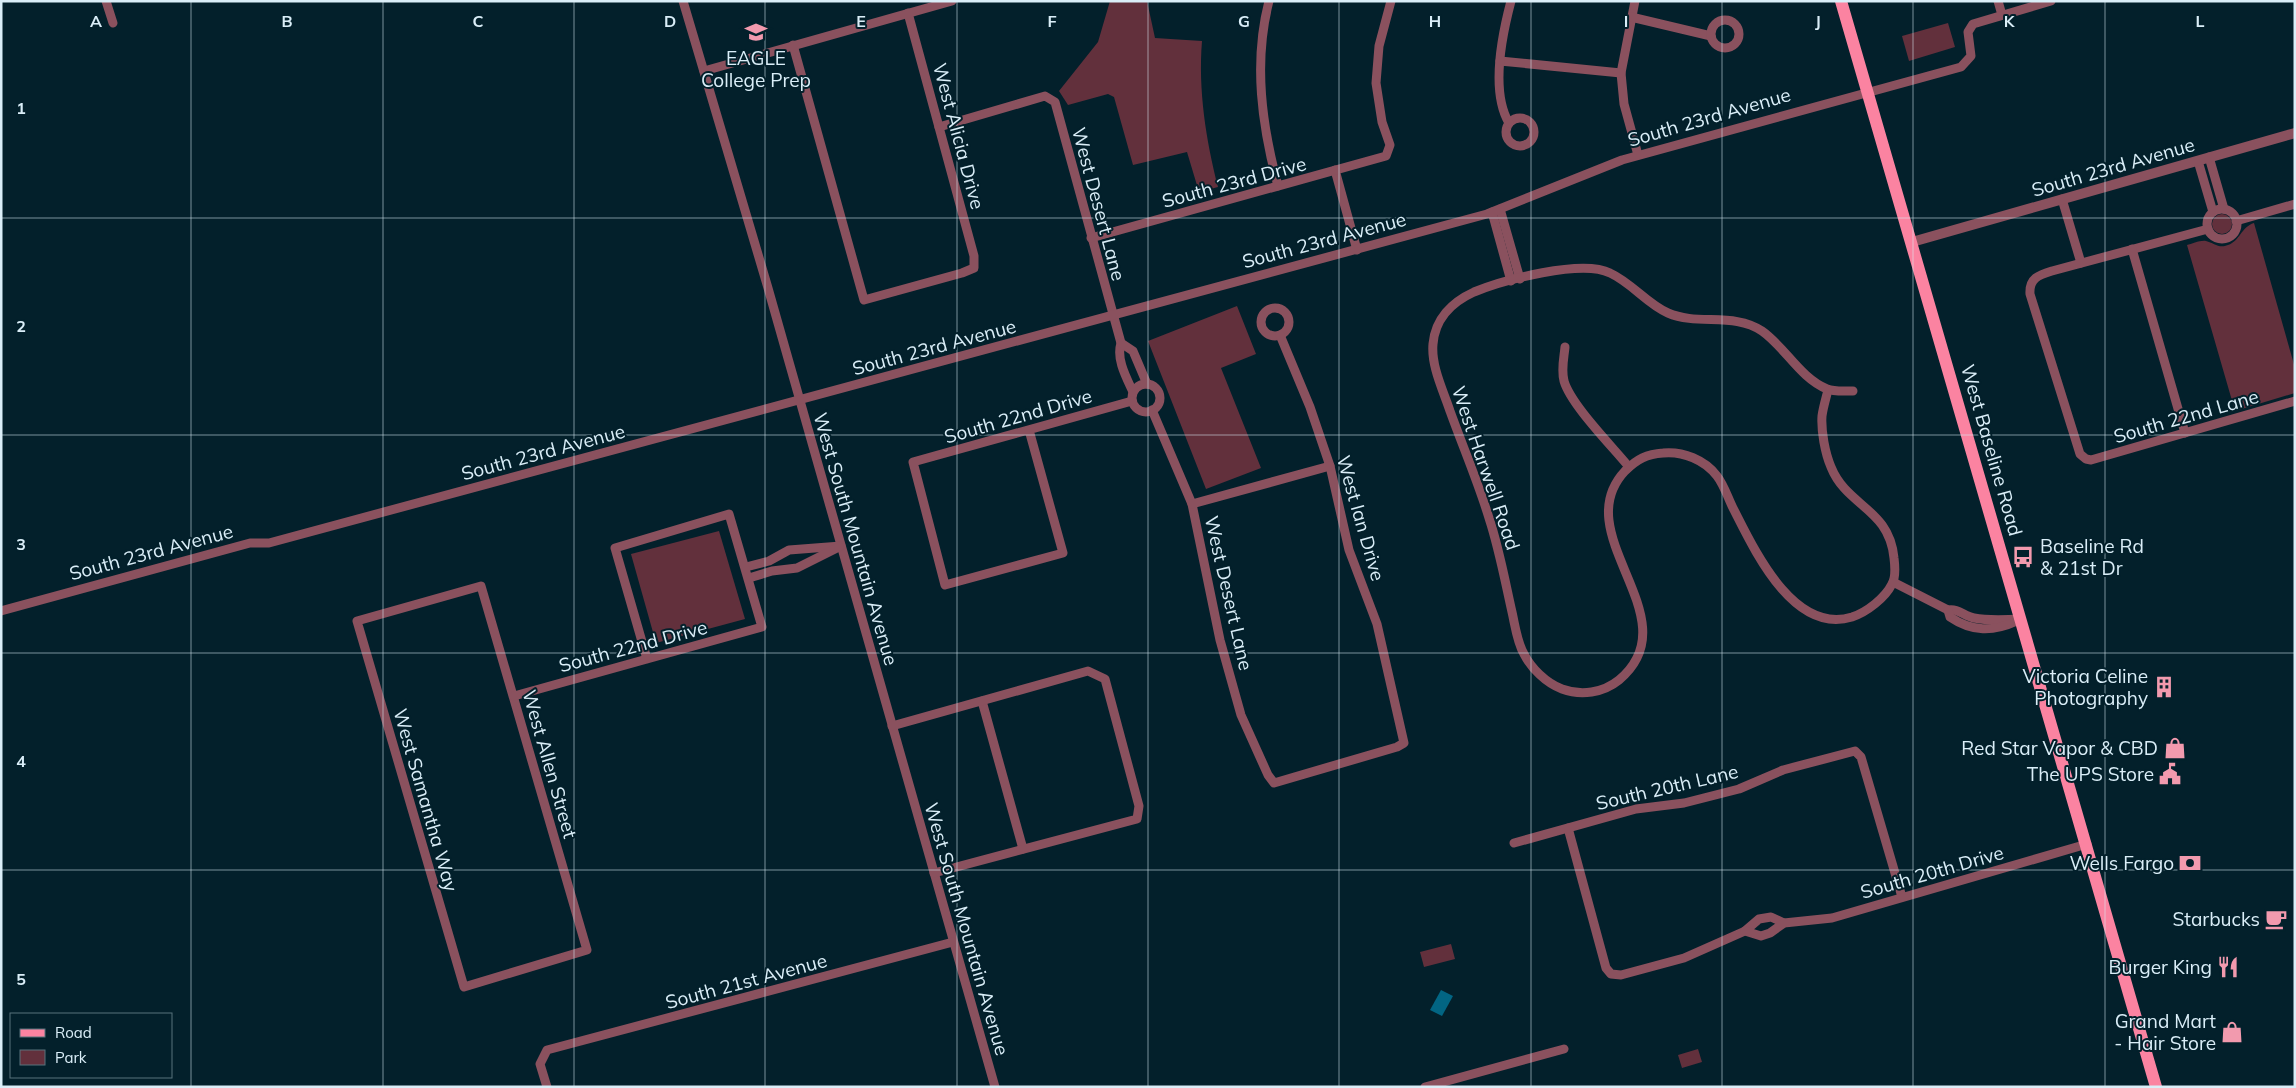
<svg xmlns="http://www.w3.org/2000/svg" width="2296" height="1088" viewBox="0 0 2296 1088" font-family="Mulish,sans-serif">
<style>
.green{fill:#62303c}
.water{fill:#026583}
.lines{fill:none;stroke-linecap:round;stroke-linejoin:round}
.minor{stroke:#8a515e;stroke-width:9}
.tertiary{stroke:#8a515e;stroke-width:10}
.primary{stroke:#fb83a1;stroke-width:12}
.grid{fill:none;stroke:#daeef8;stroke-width:1;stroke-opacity:0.55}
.labels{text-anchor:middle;stroke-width:4;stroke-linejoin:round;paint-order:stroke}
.poi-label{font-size:19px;fill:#daeef8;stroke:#03202b;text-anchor:end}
.street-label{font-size:19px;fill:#daeef8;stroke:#03202b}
.grid-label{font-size:16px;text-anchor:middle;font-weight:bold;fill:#daeef8;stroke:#03202b;stroke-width:4;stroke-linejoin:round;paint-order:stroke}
</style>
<rect width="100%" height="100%" fill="#03202b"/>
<g class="green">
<path d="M1110,1H1147L1155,38L1202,41C1198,90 1206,140 1218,187L1199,192L1187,152L1133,165L1114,97L1108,94L1068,105L1059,91L1098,42Z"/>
<path d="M1948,23L1955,47L1909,61L1902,36Z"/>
<circle cx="2222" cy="224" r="10"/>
<path d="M2254,223L2295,368V393L2235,411L2187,245C2192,244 2200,240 2206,241C2214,243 2219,249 2228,245C2240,241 2241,227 2254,223Z"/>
<path d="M1237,306L1256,354L1221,368L1261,468L1206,489L1148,341Z"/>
<path d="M719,531L745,619L656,643L631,554Z"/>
<path d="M1451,944L1455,959L1424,967L1420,952Z"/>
<path d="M1698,1049L1702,1062L1682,1068L1678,1055Z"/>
</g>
<path class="water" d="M1441,990L1453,996L1442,1016L1430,1010Z"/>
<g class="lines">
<g class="minor">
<path d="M106,1L113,23"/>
<path d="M683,1L768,288L995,1087"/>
<path d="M1269,1C1253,63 1262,126 1278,186"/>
<path d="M1635,1L1621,73L1624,104L1638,155"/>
<path d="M1998,1L2002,15"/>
<path d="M1631,17L1711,36"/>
<circle cx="1725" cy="34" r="14"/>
<path d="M793,45L864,300L962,273L974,268V256L908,13"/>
<path d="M1500,61L1621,73"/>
<path d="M704,71L952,1"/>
<circle cx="1520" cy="132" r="14"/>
<path d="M1509,123C1490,91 1502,35 1511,1"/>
<path d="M939,127L1045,96L1055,102L1121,343C1116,359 1126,377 1133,392"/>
<path d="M2209,157L2224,209"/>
<path d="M2198,161L2213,212"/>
<path d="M1335,170L1357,250"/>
<path d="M2062,199L2081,263"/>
<path d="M1500,209L1520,279"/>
<circle cx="2222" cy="224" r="15"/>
<path d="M1492,212L1511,281"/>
<path d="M2236,221L2295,204"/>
<path d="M2208,229L2052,271C2039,275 2029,278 2030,294L2080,454L2086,459L2091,460L2295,401"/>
<path d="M1091,238L1386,156L1390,145L1382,122L1376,83L1379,46L1391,1"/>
<path d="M2132,249L2185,433"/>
<circle cx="1275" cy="322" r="14"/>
<path d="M1121,343L1133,351L1147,384"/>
<path d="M1565,347C1564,358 1561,369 1564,381C1571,405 1612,446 1629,467"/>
<circle cx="1146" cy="398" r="14"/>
<path d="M1828,390C1826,398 1823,408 1822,416C1821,431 1825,453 1831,467C1847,507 1889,508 1894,558C1895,566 1896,577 1892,584C1885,598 1867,612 1852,617C1793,635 1754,549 1733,508C1728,498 1724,485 1717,476C1705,460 1683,451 1663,453C1647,454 1637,459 1625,471C1565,535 1693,618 1619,680C1603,693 1581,696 1562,689C1546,683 1531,668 1524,654C1517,642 1515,625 1512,612C1505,581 1499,548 1489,518C1478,482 1463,447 1450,411C1443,390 1431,366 1433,344C1435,319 1452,302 1474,292C1503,280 1582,259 1610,273C1632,283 1647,304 1668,313C1698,326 1734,312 1762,331C1785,347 1800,378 1827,389C1834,392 1845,391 1853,391"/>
<path d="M1152,410L1192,504L1220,640L1241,715L1268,775L1274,783L1397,747L1404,743L1377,624L1349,550L1330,466L1310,407L1280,335"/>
<path d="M1029,430L1063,553L945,585L913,462L1132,401"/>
<path d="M1192,504L1330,466"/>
<path d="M746,567L769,561L789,550L841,546"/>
<path d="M749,578L772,571L797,568L839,547"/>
<path d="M1893,582L1948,610C1958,608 1964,616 1974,618C1989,621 2005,620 2021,619"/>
<path d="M481,586L587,950L464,987L357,621Z"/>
<path d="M1948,610L1950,617C1972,632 1993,632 2017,621"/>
<path d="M1,611L250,543H269L1487,214L1622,160L1961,67L1971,56L1968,32L1973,24L2051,1"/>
<path d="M514,696L762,627L729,514L615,548L647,659"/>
<path d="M982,701L1023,849"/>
<path d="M892,726L1088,671L1105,679L1139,806L1137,819L934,873"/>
<path d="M1568,828L1606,968L1611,974L1621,975L1684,958L1745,931L1759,919L1771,917L1784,923"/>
<path d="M1514,843L1636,809L1684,803L1739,789L1783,770L1855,751L1861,757L1902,897"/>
<path d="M1745,931L1761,936L1770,933L1784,923L1832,918L2087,844"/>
<path d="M547,1087L540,1064L547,1050L953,942"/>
<path d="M1425,1087L1564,1049"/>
</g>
<path class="tertiary" d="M1912,242L2295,133"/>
<path class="primary" d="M1841,1L2156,1087"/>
</g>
<path class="grid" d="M191,1V1087M383,1V1087M574,1V1087M765,1V1087M957,1V1087M1148,1V1087M1339,1V1087M1531,1V1087M1722,1V1087M1913,1V1087M2105,1V1087M1,218H2295M1,435H2295M1,653H2295M1,870H2295"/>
<defs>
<g id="school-bare" transform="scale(1.725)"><path d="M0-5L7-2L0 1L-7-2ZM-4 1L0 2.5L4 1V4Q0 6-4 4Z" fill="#f29aae" stroke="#03202b" stroke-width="2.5" paint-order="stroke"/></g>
<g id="bus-bare" transform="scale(1.725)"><path d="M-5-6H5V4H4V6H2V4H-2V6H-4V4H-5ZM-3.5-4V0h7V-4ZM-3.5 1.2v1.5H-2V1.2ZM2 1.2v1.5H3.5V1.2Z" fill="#f29aae" stroke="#03202b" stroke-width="2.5" paint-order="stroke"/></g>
<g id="building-bare" transform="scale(1.725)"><path d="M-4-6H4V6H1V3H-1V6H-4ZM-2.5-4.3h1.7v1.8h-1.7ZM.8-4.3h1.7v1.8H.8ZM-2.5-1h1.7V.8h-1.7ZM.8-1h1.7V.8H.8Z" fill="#f29aae" stroke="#03202b" stroke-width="2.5" paint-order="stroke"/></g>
<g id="shop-bare" transform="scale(1.725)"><path d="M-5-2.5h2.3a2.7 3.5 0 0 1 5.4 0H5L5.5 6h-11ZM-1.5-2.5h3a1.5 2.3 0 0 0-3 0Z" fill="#f29aae" stroke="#03202b" stroke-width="2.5" paint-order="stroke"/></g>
<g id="civic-bare" transform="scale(1.725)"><path d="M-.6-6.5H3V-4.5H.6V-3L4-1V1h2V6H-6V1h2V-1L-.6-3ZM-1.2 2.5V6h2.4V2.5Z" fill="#f29aae" stroke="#03202b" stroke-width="2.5" paint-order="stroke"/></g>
<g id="bank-bare" transform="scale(1.725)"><path d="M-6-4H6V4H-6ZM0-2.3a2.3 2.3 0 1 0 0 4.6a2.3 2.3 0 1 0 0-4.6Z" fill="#f29aae" stroke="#03202b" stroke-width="2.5" paint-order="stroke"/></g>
<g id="cafe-bare" transform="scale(1.725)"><path d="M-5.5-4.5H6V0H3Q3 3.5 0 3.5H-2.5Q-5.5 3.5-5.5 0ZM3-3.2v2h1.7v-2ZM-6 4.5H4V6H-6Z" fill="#f29aae" stroke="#03202b" stroke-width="2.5" paint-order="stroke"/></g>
<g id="restaurant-bare" transform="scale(1.725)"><path d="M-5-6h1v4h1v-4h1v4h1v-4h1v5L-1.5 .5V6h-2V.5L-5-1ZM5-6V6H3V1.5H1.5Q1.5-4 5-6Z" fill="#f29aae" stroke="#03202b" stroke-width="2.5" paint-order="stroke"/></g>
</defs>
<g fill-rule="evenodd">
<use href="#school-bare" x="756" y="32"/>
<use href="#bus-bare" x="2023" y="557"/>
<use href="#building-bare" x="2164" y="687"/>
<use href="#shop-bare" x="2175" y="748"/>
<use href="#civic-bare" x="2170" y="774"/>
<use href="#bank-bare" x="2190" y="863"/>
<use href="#cafe-bare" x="2276" y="919"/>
<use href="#restaurant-bare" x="2228" y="967"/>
<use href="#shop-bare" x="2232" y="1032"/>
</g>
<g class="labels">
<g class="poi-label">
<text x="756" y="65" text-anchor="middle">EAGLE<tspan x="756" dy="22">College Prep</tspan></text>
<text x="2040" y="553" text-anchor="start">Baseline Rd<tspan x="2040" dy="22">&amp; 21st Dr</tspan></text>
<text x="2148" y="683">Victoria Celine<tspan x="2148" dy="22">Photography</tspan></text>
<text x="2158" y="755">Red Star Vapor &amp; CBD</text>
<text x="2154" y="781">The UPS Store</text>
<text x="2174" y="870">Wells Fargo</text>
<text x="2260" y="926">Starbucks</text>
<text x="2212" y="974">Burger King</text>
<text x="2216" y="1028">Grand Mart<tspan x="2216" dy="22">- Hair Store</tspan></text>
</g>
<g class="street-label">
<text transform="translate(1709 117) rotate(-16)" y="7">South 23rd Avenue</text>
<text transform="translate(959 136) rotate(75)" y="7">West Alicia Drive</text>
<text transform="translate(2113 167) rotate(-16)" y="7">South 23rd Avenue</text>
<text transform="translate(1234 182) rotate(-15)" y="7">South 23rd Drive</text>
<text transform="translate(1099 204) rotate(75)" y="7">West Desert Lane</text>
<text transform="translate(1324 240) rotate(-15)" y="7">South 23rd Avenue</text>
<text transform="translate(934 347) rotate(-15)" y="7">South 23rd Avenue</text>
<text transform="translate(1018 416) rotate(-16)" y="7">South 22nd Drive</text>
<text transform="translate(2186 416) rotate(-16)" y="7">South 22nd Lane</text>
<text transform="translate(1992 450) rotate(74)" y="7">West Baseline Road</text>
<text transform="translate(543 452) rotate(-15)" y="7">South 23rd Avenue</text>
<text transform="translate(1486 468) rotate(71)" y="7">West Harwell Road</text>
<text transform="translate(1361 518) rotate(74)" y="7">West Ian Drive</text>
<text transform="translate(856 539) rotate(74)" y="7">West South Mountain Avenue</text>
<text transform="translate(151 552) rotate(-15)" y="7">South 23rd Avenue</text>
<text transform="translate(1229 593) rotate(77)" y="7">West Desert Lane</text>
<text transform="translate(633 646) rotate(-15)" y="7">South 22nd Drive</text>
<text transform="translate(550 764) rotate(74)" y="7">West Allen Street</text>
<text transform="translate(1667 787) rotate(-13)" y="7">South 20th Lane</text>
<text transform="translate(426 800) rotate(74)" y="7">West Samantha Way</text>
<text transform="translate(1932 872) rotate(-16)" y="7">South 20th Drive</text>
<text transform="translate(967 929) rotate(74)" y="7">West South Mountain Avenue</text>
<text transform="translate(746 981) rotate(-15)" y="7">South 21st Avenue</text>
</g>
</g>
<g class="grid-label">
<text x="96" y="27">A</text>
<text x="287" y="27">B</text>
<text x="478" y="27">C</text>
<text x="670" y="27">D</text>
<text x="861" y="27">E</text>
<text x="1052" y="27">F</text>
<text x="1244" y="27">G</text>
<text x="1435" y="27">H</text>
<text x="1626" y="27">I</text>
<text x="1818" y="27">J</text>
<text x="2009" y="27">K</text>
<text x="2200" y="27">L</text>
<text x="21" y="114">1</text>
<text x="21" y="332">2</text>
<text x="21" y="550">3</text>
<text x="21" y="767">4</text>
<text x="21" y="985">5</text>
</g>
<rect width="2296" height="1088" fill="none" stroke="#daeef8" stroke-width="5"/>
<rect x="10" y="1013" width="162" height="65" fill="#03202b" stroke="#59727d"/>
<rect x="20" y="1029" width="25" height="8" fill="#fb83a1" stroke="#59727d"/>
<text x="55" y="1038" font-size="15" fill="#daeef8">Road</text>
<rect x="20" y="1050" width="25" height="15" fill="#62303c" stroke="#59727d"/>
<text x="55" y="1063" font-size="15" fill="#daeef8">Park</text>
</svg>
